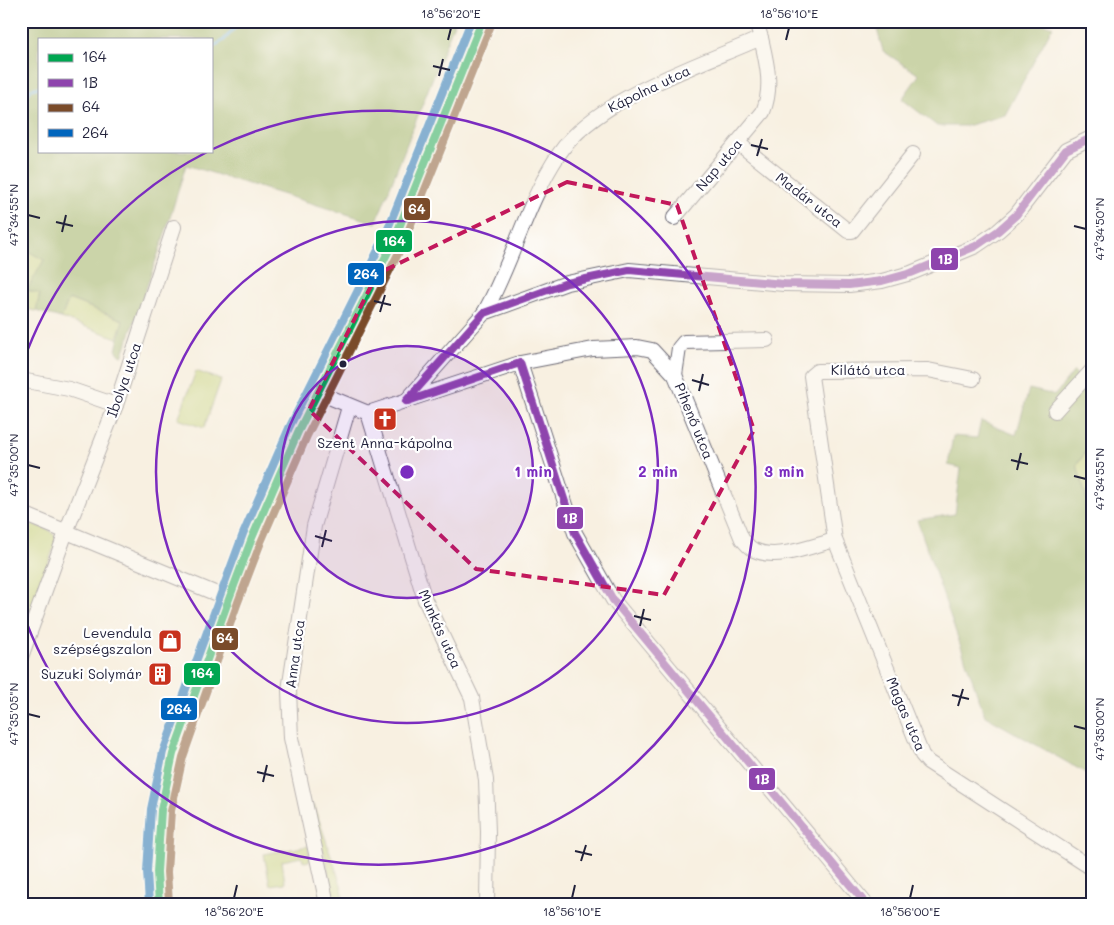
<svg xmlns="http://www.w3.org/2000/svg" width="1114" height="925" viewBox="0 0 1114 925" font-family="Mali,sans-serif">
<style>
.green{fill:#bed073;stroke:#707957}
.forest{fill:#96b265;stroke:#5c6a50;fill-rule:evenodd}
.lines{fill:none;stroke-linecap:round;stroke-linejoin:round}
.stream{stroke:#71b6e7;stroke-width:3}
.minor-casing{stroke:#6d6a75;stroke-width:16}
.major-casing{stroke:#6d6a75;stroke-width:20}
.minor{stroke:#fff;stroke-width:14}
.major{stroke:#fff;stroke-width:18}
.bus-1-casing{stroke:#fff;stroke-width:11}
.bus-2-casing{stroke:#fff;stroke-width:11}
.bus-3-casing{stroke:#fff;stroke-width:11}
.bus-4-casing{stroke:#fff;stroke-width:11}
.bus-1{stroke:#00a651;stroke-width:8}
.bus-2{stroke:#8e44ad;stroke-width:8}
.bus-3{stroke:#7a4b2a;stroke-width:8}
.bus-4{stroke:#0065bd;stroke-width:8}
.marked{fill:none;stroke:#c2185b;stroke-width:4;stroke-dasharray:10 6;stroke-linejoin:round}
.ticks{fill:none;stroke:#22223b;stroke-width:2}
.ring{fill:none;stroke:#7b2cbf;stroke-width:2.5}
.bus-dot{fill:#22223b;stroke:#fff;stroke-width:2}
.labels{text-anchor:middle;stroke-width:4.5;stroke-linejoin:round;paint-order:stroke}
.street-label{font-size:14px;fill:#22223b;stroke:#fff}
.poi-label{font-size:14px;fill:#22223b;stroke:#fff;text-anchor:end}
.centre{fill:#7b2cbf;stroke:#fff;stroke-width:2.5}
.ring-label{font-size:15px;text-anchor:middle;font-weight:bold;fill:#7b2cbf;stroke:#fff;stroke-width:4.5;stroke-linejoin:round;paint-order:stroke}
.line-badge{stroke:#fff;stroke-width:2}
.badge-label{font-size:14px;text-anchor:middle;font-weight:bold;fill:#fff}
.neatline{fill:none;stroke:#22223b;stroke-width:2}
.ticks-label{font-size:12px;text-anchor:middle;fill:#22223b}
</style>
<rect width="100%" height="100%" fill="#fff"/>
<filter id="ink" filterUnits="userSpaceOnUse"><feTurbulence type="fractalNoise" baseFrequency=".02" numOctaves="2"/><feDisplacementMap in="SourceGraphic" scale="10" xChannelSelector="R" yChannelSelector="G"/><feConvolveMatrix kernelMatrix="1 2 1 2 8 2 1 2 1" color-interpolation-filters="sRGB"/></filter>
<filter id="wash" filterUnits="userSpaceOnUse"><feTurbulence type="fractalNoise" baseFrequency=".0096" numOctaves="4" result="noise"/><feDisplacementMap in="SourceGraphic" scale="20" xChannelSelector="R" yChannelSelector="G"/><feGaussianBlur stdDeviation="1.12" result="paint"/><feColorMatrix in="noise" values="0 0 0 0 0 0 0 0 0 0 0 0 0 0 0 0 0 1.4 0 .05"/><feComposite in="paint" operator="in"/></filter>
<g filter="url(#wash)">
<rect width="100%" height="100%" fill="#f8f0e1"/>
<g class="green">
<path d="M905,21H1030L956,26Z"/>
<path d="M21,247L44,260L28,290L40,293L36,311L21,308Z"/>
<path d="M68,299L123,320L117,338L61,318Z"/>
<path d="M196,371L221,380L204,428L178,419Z"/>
<path d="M1093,441V504H1088L1077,465Z"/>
<path d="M21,520L51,531L57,539L21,639Z"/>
<path d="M314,805L341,885L343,894L339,904H334L331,896L327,864L312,807Z"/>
<path d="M308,846L310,861L304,862L301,857L282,861L285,883L270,885L264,854Z"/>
</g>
<g class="forest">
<path d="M21,21H455L376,223L186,165L164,237L122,357L116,350L123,320L69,299L61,318L36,311L40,294L27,290L44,260L21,247ZM39,39H211V151H39Z"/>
<path d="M905,21L956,26L1030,22L1053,26L1005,115L966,126H937L902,99L919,75L883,51L875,22Z"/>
<path d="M1074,371L1093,396V441L1077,465L1088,504H1093V572L1091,575L1093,577V777L985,716L917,520L955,514L961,468L948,465L953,436L977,438L981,421L1016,435L1029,389L1055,395Z"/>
</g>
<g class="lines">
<g class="stream">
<path d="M211,48L224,40L241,21"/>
<path d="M21,101L31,89L39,87"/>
</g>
</g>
</g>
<g filter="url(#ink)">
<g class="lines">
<g class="minor-casing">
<g id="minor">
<path d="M756,21L761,38"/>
<path d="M738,143L848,231H852L913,154"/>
<path d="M484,313C513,262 526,203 559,154C596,98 700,65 761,38C767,64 773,87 763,112L674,218"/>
<path d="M520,363L575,533L613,600L866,904"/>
<path d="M675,375L679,348L684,342L767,340"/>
<path d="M973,379L928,370L817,371L811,376L835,540L922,755L928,762L1093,869"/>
<path d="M21,380L69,389L116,405"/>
<path d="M317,392L368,413"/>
<path d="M406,401L484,313L567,283L629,270L784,284L849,285L882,281L911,273L976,246L998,231L1016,215L1066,150L1093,137"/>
<path d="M1055,411L1093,369"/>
<path d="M368,413L520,363L593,349L637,347L652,350L675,375L742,539C746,543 749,548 754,550C777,561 811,546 835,540"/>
<path d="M368,413L425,600L472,698L486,780L488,832L487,904"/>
<path d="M21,513L229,599"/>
<path d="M21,657L66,532L116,405L174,227"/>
<path d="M327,904L291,738L289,690L314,526L349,407"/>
</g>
</g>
<g class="major-casing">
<path id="major" d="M159,904L157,872L161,810L173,754L229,599L252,538L298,432L394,240L438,135L482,21"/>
</g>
<use href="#minor" class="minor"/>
<use href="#major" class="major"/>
<g class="bus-1-casing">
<path id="bus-1" d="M159,904L157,872L161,810L173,754L229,599L252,538L298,432L394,240L482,21"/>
</g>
<g class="bus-2-casing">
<g id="bus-2">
<path d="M520,363L575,533L613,600L866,904"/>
<path d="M406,401L484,313L567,283L629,270L784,284L849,285L882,281L911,273L976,246L998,231L1016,215L1066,150L1093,137"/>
<path d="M408,401L520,363"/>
</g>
</g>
<g class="bus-3-casing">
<path id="bus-3" d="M169,903L167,872L171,811L183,757L238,602L261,542L307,436L403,244L491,25"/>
</g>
<g class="bus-4-casing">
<path id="bus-4" d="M149,904L147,871L151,809L163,752L220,596L243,534L289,428L385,236L471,21"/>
</g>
<use href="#bus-1" class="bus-1"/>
<use href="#bus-2" class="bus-2"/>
<use href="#bus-3" class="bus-3"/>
<use href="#bus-4" class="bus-4"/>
</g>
</g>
<path d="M0 0H1114V925H0ZM567,182L677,205L754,430L664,595L476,569L309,410L377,274Z" fill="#f8f0e1" fill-opacity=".55" fill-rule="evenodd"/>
<path class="marked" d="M567,182L677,205L754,430L664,595L476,569L309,410L377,274Z"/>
<path class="ticks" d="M448,40L451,28M786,40L789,28M433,66L450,70M439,76L443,59M751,145L768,149M757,156L762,139M28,215L40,218M56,222L73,226M1074,226L1086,229M62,232L66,215M374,301L391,305M380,312L385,295M692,380L709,385M699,391L703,374M1011,460L1028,464M28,465L40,468M1017,470L1021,453M1074,476L1086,479M315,536L332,541M322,547L326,530M634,616L651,620M640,626L644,609M952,695L969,699M958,706L963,689M28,714L40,717M1074,726L1086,729M257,772L274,776M263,782L267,765M575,851L592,855M581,861L586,845M234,898L237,885M572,898L575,885M910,898L913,885"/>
<circle cx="407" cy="472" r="126" fill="#7b2cbf" fill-opacity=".12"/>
<g class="ring">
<circle cx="407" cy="472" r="126"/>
<circle cx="407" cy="472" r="251"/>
<path d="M213 149A377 377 0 1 1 207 152"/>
</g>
<defs>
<g id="church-square" transform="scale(1.25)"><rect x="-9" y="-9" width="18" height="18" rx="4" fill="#c8321e" stroke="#fff"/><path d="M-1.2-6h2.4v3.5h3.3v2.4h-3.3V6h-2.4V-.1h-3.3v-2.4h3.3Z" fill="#fff"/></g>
<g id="shop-square" transform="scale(1.25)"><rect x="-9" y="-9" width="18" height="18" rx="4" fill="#c8321e" stroke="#fff"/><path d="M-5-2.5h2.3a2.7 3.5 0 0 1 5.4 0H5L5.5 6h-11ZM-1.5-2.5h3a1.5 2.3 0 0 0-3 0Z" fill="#fff"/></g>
<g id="building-square" transform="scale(1.25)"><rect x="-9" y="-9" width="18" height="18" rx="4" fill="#c8321e" stroke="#fff"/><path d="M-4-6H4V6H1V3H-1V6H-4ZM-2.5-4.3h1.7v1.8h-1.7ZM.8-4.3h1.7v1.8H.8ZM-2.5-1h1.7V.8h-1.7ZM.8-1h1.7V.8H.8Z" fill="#fff"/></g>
</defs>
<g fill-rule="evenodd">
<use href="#church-square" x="385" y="419"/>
<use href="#shop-square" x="170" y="641"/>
<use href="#building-square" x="160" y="674"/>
</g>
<circle class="bus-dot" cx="343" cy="364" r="4.5"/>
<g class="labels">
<g class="street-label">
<text transform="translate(649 89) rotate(-26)" y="5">Kápolna utca</text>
<text transform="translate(719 165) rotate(-50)" y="5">Nap utca</text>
<text transform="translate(809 200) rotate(38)" y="5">Madár utca</text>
<text x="868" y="375">Kilátó utca</text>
<text transform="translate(124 380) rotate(-71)" y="5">Ibolya utca</text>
<text transform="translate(694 421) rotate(68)" y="5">Pihenő utca</text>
<text transform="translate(440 629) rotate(66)" y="5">Munkás utca</text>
<text transform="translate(295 654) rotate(-82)" y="5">Anna utca</text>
<text transform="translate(906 714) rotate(67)" y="5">Magas utca</text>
</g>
<g class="poi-label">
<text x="385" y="448" text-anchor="middle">Szent Anna-kápolna</text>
<text x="152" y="638">Levendula<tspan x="152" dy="16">szépségszalon</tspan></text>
<text x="142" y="679">Suzuki Solymár</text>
</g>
</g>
<circle cx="407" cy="472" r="8" class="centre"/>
<g class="ring-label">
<text x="533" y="477">1 min</text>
<text x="658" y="477">2 min</text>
<text x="784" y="477">3 min</text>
</g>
<g class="line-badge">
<rect x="403" y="197" width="28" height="24" rx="5" fill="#7a4b2a"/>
<rect x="375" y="229" width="38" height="24" rx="5" fill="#00a651"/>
<rect x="930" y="247" width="29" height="24" rx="5" fill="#8e44ad"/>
<rect x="347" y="262" width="38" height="24" rx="5" fill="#0065bd"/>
<rect x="556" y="506" width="28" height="24" rx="5" fill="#8e44ad"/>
<rect x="211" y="627" width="28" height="24" rx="5" fill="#7a4b2a"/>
<rect x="183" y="662" width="38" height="24" rx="5" fill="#00a651"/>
<rect x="160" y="697" width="38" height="24" rx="5" fill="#0065bd"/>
<rect x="748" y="767" width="28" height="24" rx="5" fill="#8e44ad"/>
</g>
<g class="badge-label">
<text x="417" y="214">64</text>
<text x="394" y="246">164</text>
<text x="945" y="264">1B</text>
<text x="366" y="279">264</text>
<text x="570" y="523">1B</text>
<text x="225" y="643">64</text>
<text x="202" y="678">164</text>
<text x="179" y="714">264</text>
<text x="762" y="784">1B</text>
</g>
<rect width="1114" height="925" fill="none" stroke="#fff" stroke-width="55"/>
<rect x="38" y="38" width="175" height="115" fill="#ffffff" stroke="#a7a7b1"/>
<rect x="48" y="54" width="25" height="8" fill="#00a651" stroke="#a7a7b1"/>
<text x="82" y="62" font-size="15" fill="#22223b">164</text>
<rect x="48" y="79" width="25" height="8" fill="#8e44ad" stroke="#a7a7b1"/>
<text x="82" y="88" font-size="15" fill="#22223b">1B</text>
<rect x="48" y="104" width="25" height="8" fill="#7a4b2a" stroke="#a7a7b1"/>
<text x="82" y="112" font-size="15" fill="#22223b">64</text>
<rect x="48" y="129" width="25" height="8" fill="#0065bd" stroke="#a7a7b1"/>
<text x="82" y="138" font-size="15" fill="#22223b">264</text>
<rect x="28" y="28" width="1058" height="870" class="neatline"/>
<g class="ticks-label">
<text x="451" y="18">18°56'20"E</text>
<text x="789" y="18">18°56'10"E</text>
<text transform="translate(14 215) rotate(-90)" y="4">47°34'55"N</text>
<text transform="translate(1100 229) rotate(-90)" y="4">47°34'50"N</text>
<text transform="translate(14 465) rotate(-90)" y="4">47°35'00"N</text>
<text transform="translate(1100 479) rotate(-90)" y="4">47°34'55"N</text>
<text transform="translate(14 714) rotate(-90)" y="4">47°35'05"N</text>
<text transform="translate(1100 729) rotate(-90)" y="4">47°35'00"N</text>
<text x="234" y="916">18°56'20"E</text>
<text x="572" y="916">18°56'10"E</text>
<text x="910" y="916">18°56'00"E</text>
</g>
</svg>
